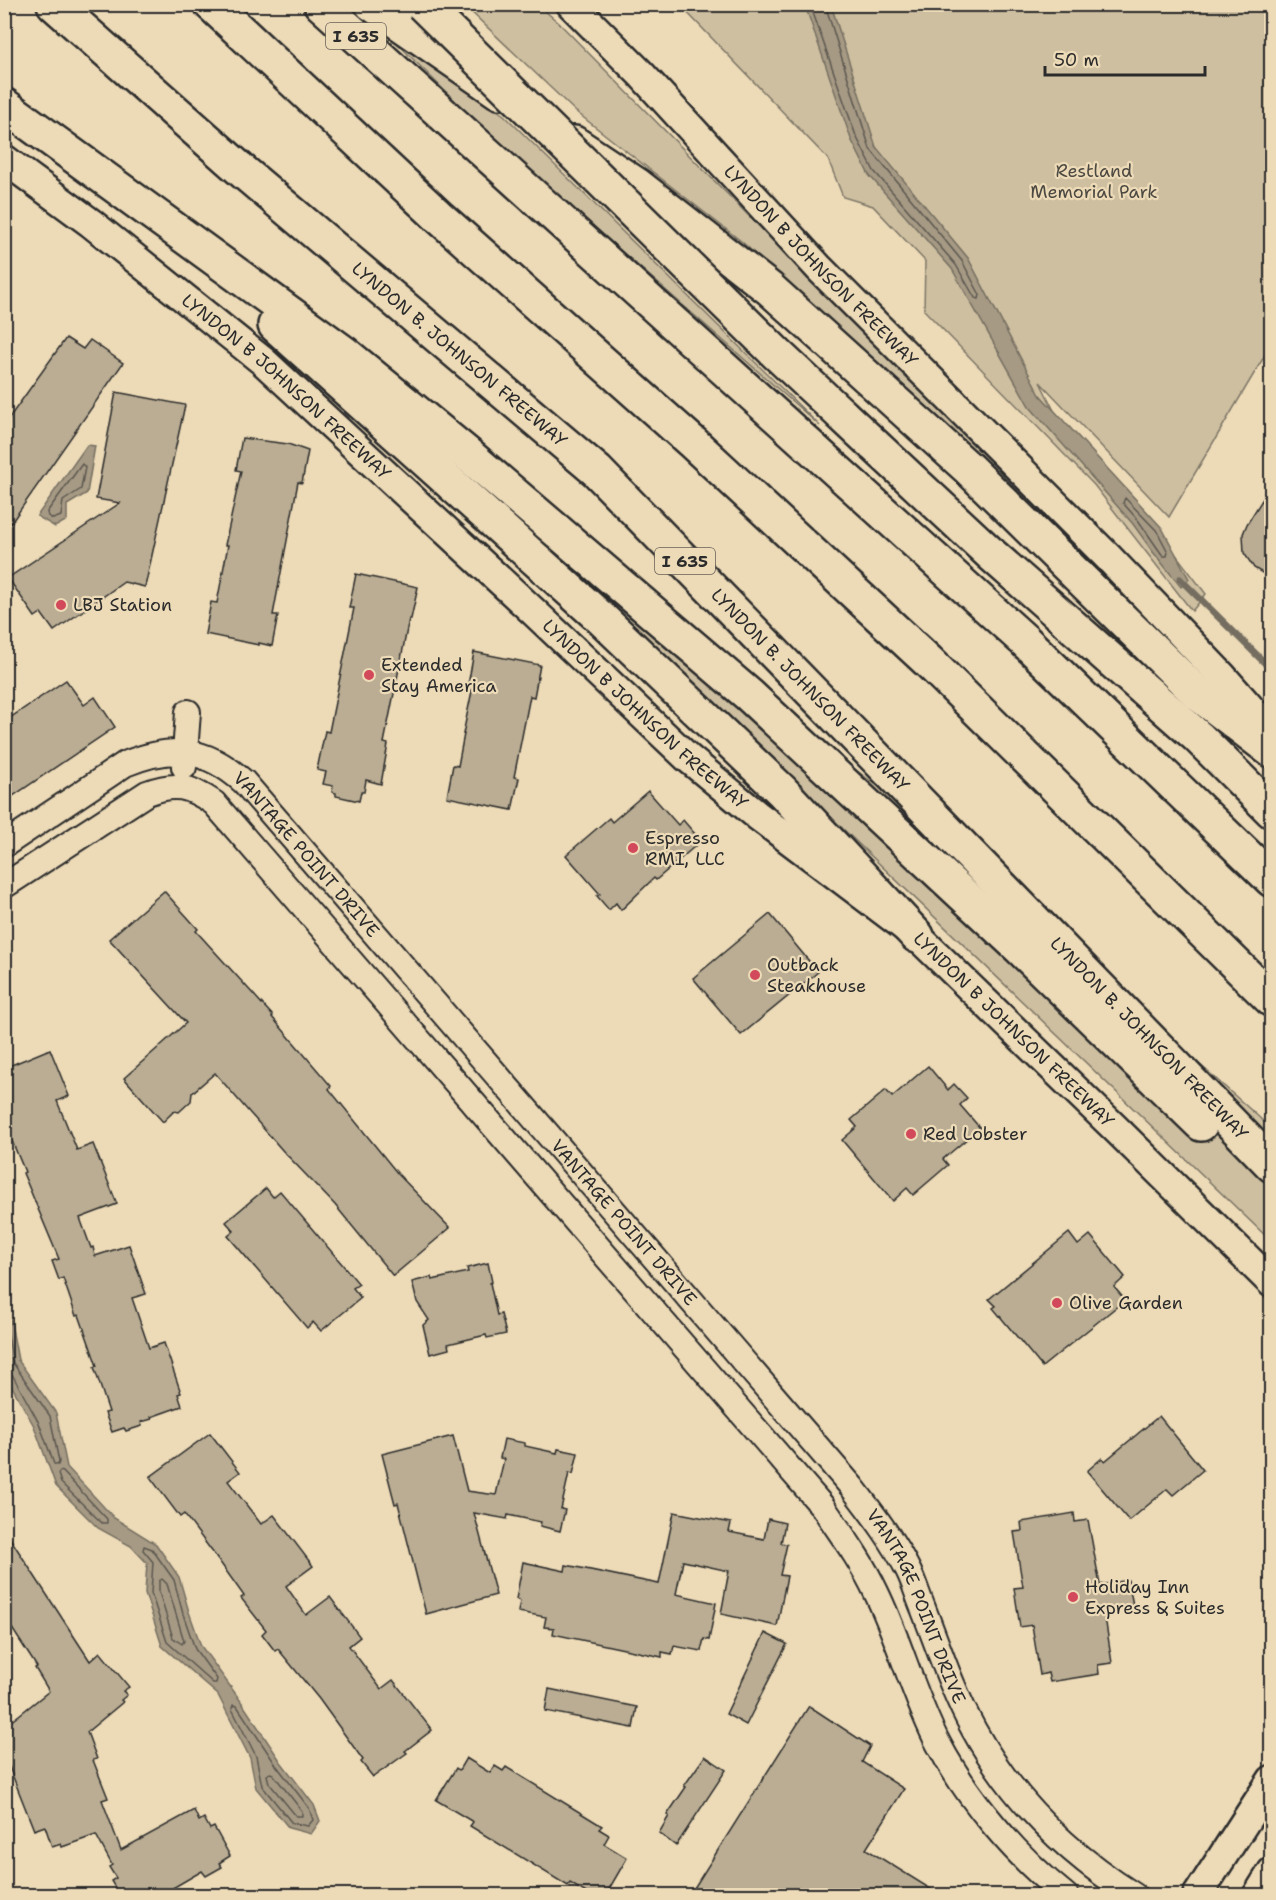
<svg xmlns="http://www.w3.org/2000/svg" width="1276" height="1900" viewBox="0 0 1276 1900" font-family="'Shantell Sans',sans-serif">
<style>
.green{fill:#cebfa0;stroke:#7c7566;stroke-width:1.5}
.water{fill:#a69a84;stroke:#756e60;stroke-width:1.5}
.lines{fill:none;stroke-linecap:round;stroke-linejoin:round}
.shore{stroke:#5c574f;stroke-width:1.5}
.stream{stroke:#756e60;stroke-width:7}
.building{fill:#baad93;stroke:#2b2b2b;stroke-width:1.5}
.tertiary-casing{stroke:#2b2b2b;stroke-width:28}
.secondary-casing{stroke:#2b2b2b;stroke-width:33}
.motorway-casing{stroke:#2b2b2b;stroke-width:38}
.tertiary{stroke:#eddbb8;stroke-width:24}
.secondary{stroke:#eddbb8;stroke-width:28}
.motorway{stroke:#eddbb8;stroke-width:33}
.motorway-bridge-casing{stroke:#2b2b2b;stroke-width:38;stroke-linecap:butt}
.motorway-bridge{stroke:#eddbb8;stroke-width:33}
.poi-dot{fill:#d1495b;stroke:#eddbb8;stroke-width:2}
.labels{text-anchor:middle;stroke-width:4.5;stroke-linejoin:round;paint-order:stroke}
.shield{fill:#eddbb8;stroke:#656055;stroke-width:1.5}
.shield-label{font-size:16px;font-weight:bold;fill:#2b2b2b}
.park-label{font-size:18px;fill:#4c4942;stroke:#eddbb8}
.street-label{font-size:18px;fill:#2b2b2b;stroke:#eddbb8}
.poi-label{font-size:18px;fill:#2b2b2b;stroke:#eddbb8;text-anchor:start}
</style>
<rect width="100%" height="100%" fill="#eddbb8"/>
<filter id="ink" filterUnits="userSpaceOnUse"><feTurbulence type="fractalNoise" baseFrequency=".0167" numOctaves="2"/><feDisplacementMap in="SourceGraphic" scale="12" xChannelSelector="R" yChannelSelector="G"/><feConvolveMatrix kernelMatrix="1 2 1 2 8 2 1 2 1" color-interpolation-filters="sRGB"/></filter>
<g filter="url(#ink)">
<g class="green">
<path d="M464,5H538L559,23L1070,542L741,241L575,111Z"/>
<path d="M680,5H1271V345L1169,517L1040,382L1070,443L1126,489L1206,594L1192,611L1094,485L924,310L925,261L873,206L843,197L828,159Z"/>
<path d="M391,37L504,115L820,426L486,132Z"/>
<path d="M544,541L936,829L1271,1128V1241Z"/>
</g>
<g class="water">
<path d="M802,5H829L832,8L876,147L968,258L1040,395L1162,528L1189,579L1181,587L1153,552L1133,524L1029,406L952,269L869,175L851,139L807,11Z"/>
<path d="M87,445L95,446L87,493L67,505V520L55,527L37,516Z"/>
<path d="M4,1286L18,1360L56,1413L67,1467L114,1518L156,1544L179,1577L189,1612L201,1646L240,1700L281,1762L314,1805L320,1821L311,1834L289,1828L256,1788L250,1758L218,1695L162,1646L145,1593L147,1563L131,1546L98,1528L56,1486L34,1426L5,1374Z"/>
</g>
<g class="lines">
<g class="shore">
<path d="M810,4L856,136L874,171L956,265L975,298L979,299L980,295L962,261L870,149L825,4"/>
<path d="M82,464L85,467L81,489L63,501L61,516L53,519L48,516L47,512Z"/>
<path d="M1125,498L1157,531L1168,552L1167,556H1163L1138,520L1123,503Z"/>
<path d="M4,1314L13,1363L50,1416L59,1462L58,1465L54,1464L39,1423L13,1376L4,1372"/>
<path d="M60,1471L63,1472L107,1519V1523H102L61,1483L58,1474Z"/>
<path d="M144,1546L152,1549L174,1580L183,1614L195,1649L217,1679L216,1683H213L167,1642L151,1593L153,1562L143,1550Z"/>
<path d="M162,1579L167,1584L184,1641L182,1644L173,1638L159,1592V1581Z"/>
<path d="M233,1705L237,1706L276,1765L309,1808L313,1820L308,1826L292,1823L262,1786L256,1756L232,1709Z"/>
<path d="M270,1773L273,1774L302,1811V1816H296L269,1783L267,1775Z"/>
</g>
<path class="stream" d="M1180,579L1272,670"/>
</g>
<g class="building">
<path d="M66,338L83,349L90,340L123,363L4,533V425Z"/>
<path d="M116,392L185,405L145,587L124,582L54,631L41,613L35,617L8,578L120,503L96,499Z"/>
<path d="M242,438L288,444L308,451L302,483L298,482L273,615H278L272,646L259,643V645L205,634L211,602L217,603L228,545H225L241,471L236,470Z"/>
<path d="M1272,484V579L1254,568L1244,553L1243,534L1247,524Z"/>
<path d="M356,574L418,587L411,619H409L384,743L388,744L381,784L366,780L364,792H361L359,801L336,796V793L332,792L333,786L323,784L326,772L317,770L325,731L329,732L354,608H349Z"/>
<path d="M474,652L540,665L534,697L530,696L514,777L519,778L512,810L447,797L453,765L458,766L464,734H463L473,686L468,685Z"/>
<path d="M66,680L84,705L95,697L115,727L4,802V722Z"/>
<path d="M648,791L678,825L683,820L701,841L656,880L654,878L621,910L616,903L609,910L597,896L600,894L566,855L609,818L612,822Z"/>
<path d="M164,891L198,929L196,931L273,1016L272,1017L331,1086L329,1089L398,1174L450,1228L393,1276L335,1205L283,1151L215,1073L192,1093L191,1101L179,1112L174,1111L163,1122L124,1078L186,1023L109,939Z"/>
<path d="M770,914L818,972L741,1035L693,978Z"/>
<path d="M50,1049L69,1096L57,1101L77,1150L93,1144L117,1204L80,1218L91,1248L93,1247L95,1256L129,1245L146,1294L132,1298L149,1348L164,1343L181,1393L178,1394L182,1406L151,1417L152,1419L141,1422L142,1426L126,1431L124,1428L112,1432L105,1413L109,1412L94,1367L97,1366L79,1315L76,1316L63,1278L59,1280L52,1261L59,1259L23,1173L25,1172L4,1122V1068Z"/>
<path d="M928,1066L948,1090L954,1084L967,1098L960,1105L980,1128L943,1159L948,1165L913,1195L907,1188L893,1201L842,1140L857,1127L851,1120L886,1090L892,1097Z"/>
<path d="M266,1188L273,1197L280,1191L359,1284L353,1288L361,1298L321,1331L313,1322L307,1328L228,1236L234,1231L226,1222Z"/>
<path d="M1069,1233L1078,1245L1090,1235L1125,1277L1114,1287L1125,1300L1042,1367L993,1308L996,1306L989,1299Z"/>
<path d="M488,1263L492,1282L490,1283L497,1315L501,1314L506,1334L487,1338L486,1335L448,1344L449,1349L430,1354L423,1325L429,1320L417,1302L412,1282L431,1277L432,1280L468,1272L467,1268Z"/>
<path d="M1159,1416L1203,1470L1173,1495L1167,1489L1129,1521L1087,1471L1102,1458L1105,1461Z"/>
<path d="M210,1433L240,1472L228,1481L261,1524L274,1515L313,1566L286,1586L306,1615L330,1597L360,1637L349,1646L381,1689L393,1680L432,1730L405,1751L407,1753L373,1777L361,1762L363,1760L319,1699L278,1649L275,1651L262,1634L266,1630L241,1598L244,1596L217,1558L184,1514L180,1517L150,1477Z"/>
<path d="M453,1436L467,1491L496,1495L504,1459L500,1458L504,1439L525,1443V1446L557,1453L558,1449L578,1453L573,1474L569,1473L561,1509L565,1510L560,1531L540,1526L541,1522L508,1515L507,1519L474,1513L496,1595L426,1614L398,1503L395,1504L382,1454Z"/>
<path d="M674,1512L731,1523L729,1532L764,1539L768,1519L785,1523L781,1543L787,1544L780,1575L787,1576L777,1626L721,1614L729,1571L683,1561L676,1594L716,1603L709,1640L704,1639L701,1651L674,1646L672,1654L662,1652V1657L553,1634L554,1628L544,1627L546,1617L518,1612L520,1601L516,1599L523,1562L565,1571L566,1565L659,1584Z"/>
<path d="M1074,1513L1075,1522L1088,1520L1100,1585L1128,1580L1133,1605L1104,1610L1112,1663L1098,1665L1099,1674L1050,1682L1048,1673L1040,1675L1032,1625L1020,1627L1014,1588L1023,1587L1014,1532L1022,1531L1021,1522Z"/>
<path d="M4,1529L90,1661L100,1652L129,1687L123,1691L127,1695L121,1700L123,1702L87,1732L97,1759L93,1760L108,1798L102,1800L121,1850L194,1810L199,1821L204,1818L210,1829L214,1827L230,1856L219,1863L222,1867L206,1876L202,1871L159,1896H120L111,1881L116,1878L109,1867L112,1865L96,1835L62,1847L61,1844L52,1847L45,1826L34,1830L4,1754V1727L49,1691L35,1668L37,1667L4,1616Z"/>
<path d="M765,1633L787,1644L746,1725L726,1714Z"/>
<path d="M549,1689L637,1707L633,1728L545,1711Z"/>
<path d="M809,1706L870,1746L862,1762L904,1789L866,1849L942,1896H689Z"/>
<path d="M705,1756L726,1770L676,1846L659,1833L669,1816L667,1815L686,1787L684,1786Z"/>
<path d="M466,1758L490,1773L495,1766L503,1771L506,1767L602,1826L599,1829L609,1835L604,1844L627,1858L605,1896H591L570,1883L568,1886L470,1826L473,1822L436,1800L456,1768L459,1770Z"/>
</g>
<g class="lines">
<g class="tertiary-casing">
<g id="tertiary">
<path d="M184,767L188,712"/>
<path id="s1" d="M4,845L125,764C173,745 205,747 244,782L852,1487C872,1513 893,1540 908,1570C914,1582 918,1596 923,1608C939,1649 953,1692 974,1730C1012,1799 1068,1854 1135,1896"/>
<path d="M4,886L147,793C176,782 189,786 214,803L823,1507C842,1535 862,1562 876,1592C900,1641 913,1695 938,1743C967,1799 1017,1857 1066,1896"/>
</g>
</g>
<g class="secondary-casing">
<g id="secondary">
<path id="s2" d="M571,4L641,74L819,268L1108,557L1222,676L1272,733"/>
<path id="s3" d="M4,159L91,223L264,362L534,612L688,758L758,816L917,936L1116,1129L1272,1283"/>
<path d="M1197,1896L1272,1780"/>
<path d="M1257,1896L1272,1872"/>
</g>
</g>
<g class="motorway-casing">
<g id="motorway">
<path id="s4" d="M54,4L240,169L597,471L1272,1165"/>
<path d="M211,4L438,216L692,442L928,661L1272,1000"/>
<path d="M321,4L1025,641L1272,880"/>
<path d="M372,4L499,92"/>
<path d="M4,105L343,352L466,453L749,695L1019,947L1201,1124"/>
<path d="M574,143L637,185L770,289L968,468L1197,693L1272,751"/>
<path d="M275,325L603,620L782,791L917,936"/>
<path d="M841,414L992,555L1198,737L1272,811"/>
</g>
</g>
<use href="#tertiary" class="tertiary"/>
<use href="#secondary" class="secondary"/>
<use href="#motorway" class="motorway"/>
<g class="motorway-bridge-casing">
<path id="motorway-bridge" d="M422,4L777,354L841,414"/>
</g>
<use href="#motorway-bridge" class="motorway-bridge"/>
</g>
</g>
<g class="poi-dot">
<circle cx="61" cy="605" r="6"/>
<circle cx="369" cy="675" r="6"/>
<circle cx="633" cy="848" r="6"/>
<circle cx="755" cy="975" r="6"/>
<circle cx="911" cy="1134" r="6"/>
<circle cx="1057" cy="1303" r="6"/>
<circle cx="1073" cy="1597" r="6"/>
</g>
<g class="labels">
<g class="shield">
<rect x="326" y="23" width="60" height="26" rx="4.5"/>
<rect x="655" y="548" width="60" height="26" rx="4.5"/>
</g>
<g class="shield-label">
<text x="356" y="42">I 635</text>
<text x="685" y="567">I 635</text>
</g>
<g class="park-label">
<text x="1094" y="177">Restland<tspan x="1094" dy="21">Memorial Park</tspan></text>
</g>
<g class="street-label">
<text dy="6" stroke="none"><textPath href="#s2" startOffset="362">LYNDON B JOHNSON FREEWAY</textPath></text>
<text dy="6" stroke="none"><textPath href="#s4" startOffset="536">LYNDON B. JOHNSON FREEWAY</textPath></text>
<text dy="6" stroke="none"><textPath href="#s3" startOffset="363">LYNDON B JOHNSON FREEWAY</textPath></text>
<text dy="6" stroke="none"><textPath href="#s4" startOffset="1022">LYNDON B. JOHNSON FREEWAY</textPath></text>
<text dy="6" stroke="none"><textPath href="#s3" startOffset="849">LYNDON B JOHNSON FREEWAY</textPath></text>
<text dy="6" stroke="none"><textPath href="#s1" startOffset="370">VANTAGE POINT DRIVE</textPath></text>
<text dy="6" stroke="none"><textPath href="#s3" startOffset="1335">LYNDON B JOHNSON FREEWAY</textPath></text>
<text dy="6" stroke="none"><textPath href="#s4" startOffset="1508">LYNDON B. JOHNSON FREEWAY</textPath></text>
<text dy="6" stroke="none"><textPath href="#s1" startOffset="856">VANTAGE POINT DRIVE</textPath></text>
<text dy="6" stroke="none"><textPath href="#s1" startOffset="1342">VANTAGE POINT DRIVE</textPath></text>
</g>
<g class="poi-label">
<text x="73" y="611">LBJ Station</text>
<text x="381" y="671">Extended<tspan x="381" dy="21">Stay America</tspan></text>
<text x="645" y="844">Espresso<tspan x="645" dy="21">RMI, LLC</tspan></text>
<text x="767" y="971">Outback<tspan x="767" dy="21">Steakhouse</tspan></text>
<text x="923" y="1140">Red Lobster</text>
<text x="1069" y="1309">Olive Garden</text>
<text x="1085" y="1593">Holiday Inn<tspan x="1085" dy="21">Express &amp; Suites</tspan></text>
</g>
</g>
<rect width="1276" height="1900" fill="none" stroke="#eddbb8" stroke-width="24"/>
<rect x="12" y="12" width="1252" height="1876" fill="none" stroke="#2b2b2b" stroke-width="2" filter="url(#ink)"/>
<path d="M1045 66v9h160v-9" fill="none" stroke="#2b2b2b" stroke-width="3"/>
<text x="1054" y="66" font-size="18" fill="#2b2b2b" stroke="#eddbb8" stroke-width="4.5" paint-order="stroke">50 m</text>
</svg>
